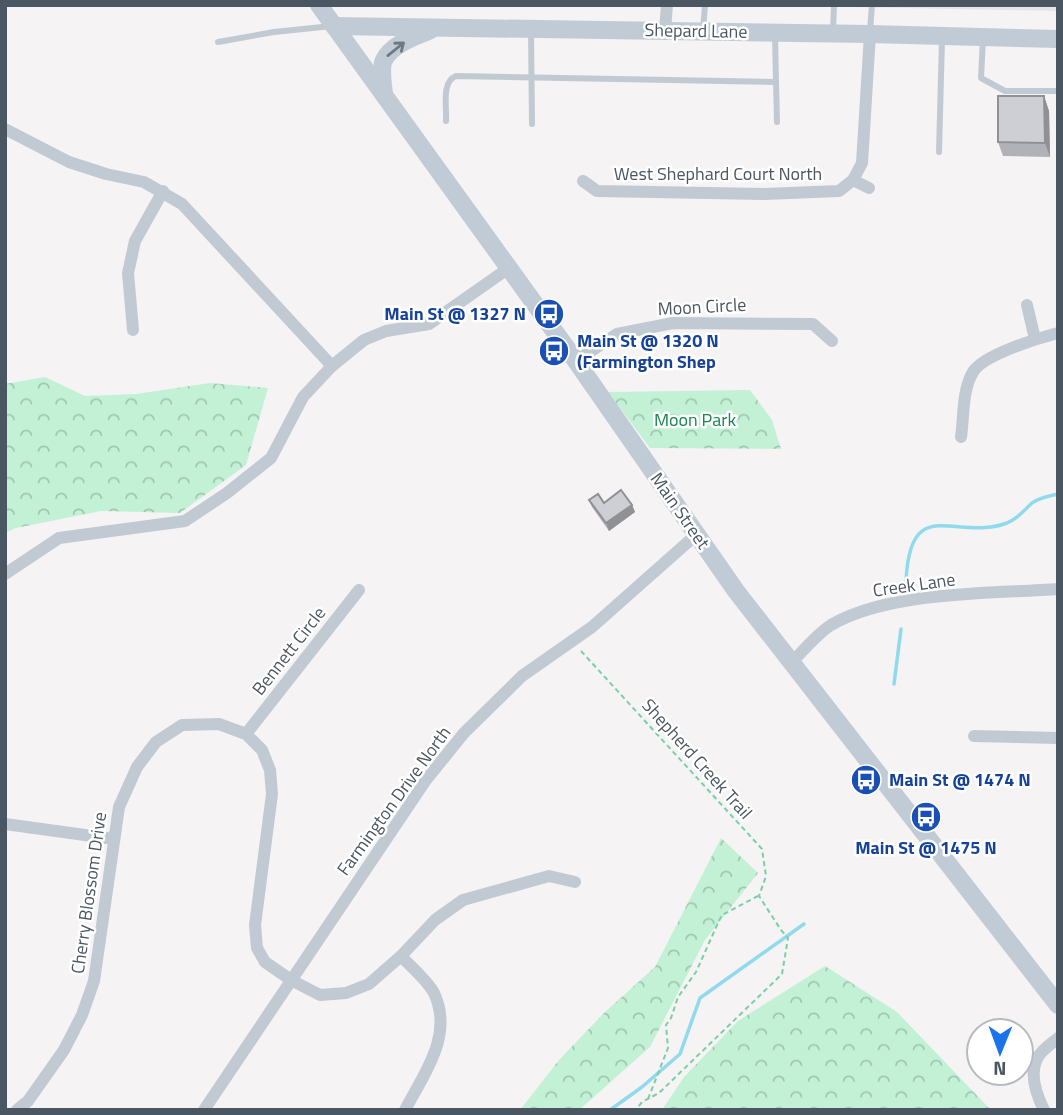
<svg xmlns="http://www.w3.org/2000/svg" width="1063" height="1115" viewBox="0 0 1063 1115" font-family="'Titillium Web',sans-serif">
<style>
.education{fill:#e6e4e5}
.forest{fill:url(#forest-crowns)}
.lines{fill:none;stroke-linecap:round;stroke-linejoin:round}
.stream{stroke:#90daee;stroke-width:3.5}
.path{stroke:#7ad0a6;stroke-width:2;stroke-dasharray:5 3.5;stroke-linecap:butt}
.lane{stroke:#c1cad2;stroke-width:6}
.street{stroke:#c1cad2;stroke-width:12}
.secondary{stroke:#c1cbd6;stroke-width:18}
.wall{fill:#b0b2b7}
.shaded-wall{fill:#909195}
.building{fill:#cdcfd5;stroke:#909195;stroke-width:2}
.oneway{stroke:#6e7984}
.labels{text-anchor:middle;stroke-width:5;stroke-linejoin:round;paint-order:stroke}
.street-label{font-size:18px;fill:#4a5661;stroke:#fff}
.transit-label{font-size:18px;font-weight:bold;fill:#164399;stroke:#fff;text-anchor:start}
.park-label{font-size:18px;fill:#17864f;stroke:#fff}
</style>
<defs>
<pattern id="forest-crowns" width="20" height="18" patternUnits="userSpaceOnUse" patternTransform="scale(1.75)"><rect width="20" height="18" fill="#c3f1d5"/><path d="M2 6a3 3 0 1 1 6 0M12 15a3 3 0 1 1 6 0" fill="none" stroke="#a0c6b0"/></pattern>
</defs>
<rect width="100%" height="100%" fill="#f5f3f3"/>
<path class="education" d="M853,5H1058V11L853,7Z"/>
<g class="forest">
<path d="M45,377L85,396L136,394L210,383L268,388L246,465L180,513L101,511L16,528L5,533V384Z"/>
<path d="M750,390L772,420L781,449L650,448L608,392Z"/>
<path d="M721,838L758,873L705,940L650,1047L579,1110H520L559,1060L605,1012L655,967Z"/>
<path d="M825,966L897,1012L989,1108L987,1110H662L684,1077L738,1021Z"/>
</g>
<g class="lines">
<g class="stream">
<path d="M906,581C910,492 956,542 1007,523C1019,518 1023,511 1032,503C1038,498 1050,496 1058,494"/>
<path d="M894,684L901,629"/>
<path d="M610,1110L642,1087L680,1054L700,998L804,924"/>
</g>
<g class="path">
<path d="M581,651L762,849L766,876L759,896L781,930L788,938L782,974L659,1093L642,1102L636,1110"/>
<path d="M648,1099L668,1048L666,1025L671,1018L678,997L696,972L718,923L722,915L758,896"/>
</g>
<g class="lane">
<path d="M531,31L532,124"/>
<path d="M703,31L705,5"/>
<path d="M833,31L834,5"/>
<path d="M870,31L872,5"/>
<path d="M983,38L981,78L1005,91H1058"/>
<path d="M218,42L274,32L332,26"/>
<path d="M776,82L777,122"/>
<path d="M446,121C447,107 441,82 456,76L776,82L775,34"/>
<path d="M939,152L942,39"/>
</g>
<g class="street">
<path d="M665,30L667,5"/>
<path d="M5,129L69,162L106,174L144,182L182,204L332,366"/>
<path d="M853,180L869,188"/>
<path d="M583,181L597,191L765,194L839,191L853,180L862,163L870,34"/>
<path d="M1027,305L1035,339"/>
<path d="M133,330L128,273L135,241L163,191"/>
<path d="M576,361L617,334L673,323L813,324L832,341"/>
<path d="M961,437C964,417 962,390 973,372C983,355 1038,338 1058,333"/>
<path d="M5,574L59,538L185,521L227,493L271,458L303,397L332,366L364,340L386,331L429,324L509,268"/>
<path d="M792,662C804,650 817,634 831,625C889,591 990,594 1058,589"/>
<path d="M246,734L359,590"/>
<path d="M974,736L1058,738"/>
<path d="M5,824L114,839"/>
<path d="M401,956C411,967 427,980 434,993C454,1035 424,1074 405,1110"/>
<path d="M17,1110L28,1101L64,1050L82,1015L94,981L119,807L137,767L156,742L182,725L219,724L246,734L262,750L270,770L272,794L255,925L257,948L265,962L291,980L320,995L346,993L369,984L401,956L435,920L463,900L549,876L575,882"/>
<path d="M204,1110L426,780L464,733L522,676L592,627L697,534"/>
<path d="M1044,1110C1036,1094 1028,1070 1040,1054C1045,1048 1052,1043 1058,1038"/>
</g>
<g class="secondary">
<path d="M319,5L576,361L736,591L1058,1005"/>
<path d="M334,26L870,34L1058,39"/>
<path d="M384,94C383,84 380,68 384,60C392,44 416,36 431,30"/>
</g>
</g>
<g class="wall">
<path d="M1044,96L1049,111L1050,157L1003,156L998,142Z"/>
<path d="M589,500L604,503L632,505L635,512L609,531L592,507Z"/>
</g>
<g class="shaded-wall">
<path d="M1044,96L1049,111L1050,157L1045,143Z"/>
<path d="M632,505L635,512L609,531L606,523Z"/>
</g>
<g class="building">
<path d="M998,96H1044L1045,143L998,142Z"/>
<path d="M621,490L632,505L606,523L589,500L598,494L604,503Z"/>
</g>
<defs><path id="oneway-shaft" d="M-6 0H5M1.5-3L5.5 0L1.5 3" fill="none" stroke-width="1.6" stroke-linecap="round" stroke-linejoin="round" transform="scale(1.75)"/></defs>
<use class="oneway" href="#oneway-shaft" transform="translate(396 49) rotate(-39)"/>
<defs>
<g id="bus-disc" transform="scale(1.575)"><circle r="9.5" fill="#1a4fb4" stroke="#fff"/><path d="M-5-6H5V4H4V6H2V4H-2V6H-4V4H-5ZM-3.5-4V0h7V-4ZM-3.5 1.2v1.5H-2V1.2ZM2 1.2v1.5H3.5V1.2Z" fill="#fff"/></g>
</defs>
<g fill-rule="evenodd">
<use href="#bus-disc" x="549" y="314"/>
<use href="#bus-disc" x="554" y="351"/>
<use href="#bus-disc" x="866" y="780"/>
<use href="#bus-disc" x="926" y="817"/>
</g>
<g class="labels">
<g class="street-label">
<text transform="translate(696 31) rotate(1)" y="6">Shepard Lane</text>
<text x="718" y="180">West Shephard Court North</text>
<text transform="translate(702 307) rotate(-3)" y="6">Moon Circle</text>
<text transform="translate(680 511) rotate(55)" y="6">Main Street</text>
<text transform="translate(914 585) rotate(-8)" y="6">Creek Lane</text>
<text transform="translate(289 651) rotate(-52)" y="6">Bennett Circle</text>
<text transform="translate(697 759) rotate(48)" y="6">Shepherd Creek Trail</text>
<text transform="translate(394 801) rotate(-54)" y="6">Farmington Drive North</text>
<text transform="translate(89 893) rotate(-82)" y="6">Cherry Blossom Drive</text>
</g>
<g class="transit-label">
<text x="526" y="320" text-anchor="end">Main St @ 1327 N</text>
<text x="577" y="347">Main St @ 1320 N<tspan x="577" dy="21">(Farmington Shep</tspan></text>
<text x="889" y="786">Main St @ 1474 N</text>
<text x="926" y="854" text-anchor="middle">Main St @ 1475 N</text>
</g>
<g class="park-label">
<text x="695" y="426">Moon Park</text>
</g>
</g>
<rect width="1063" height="1115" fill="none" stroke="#4a5661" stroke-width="14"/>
<g transform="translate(1000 1052) rotate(181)"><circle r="33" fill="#ffffff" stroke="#b7bbc0" stroke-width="2"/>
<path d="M0-5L12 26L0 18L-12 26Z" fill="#1a73e8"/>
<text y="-10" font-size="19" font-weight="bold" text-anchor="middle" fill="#4a5661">N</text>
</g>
</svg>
